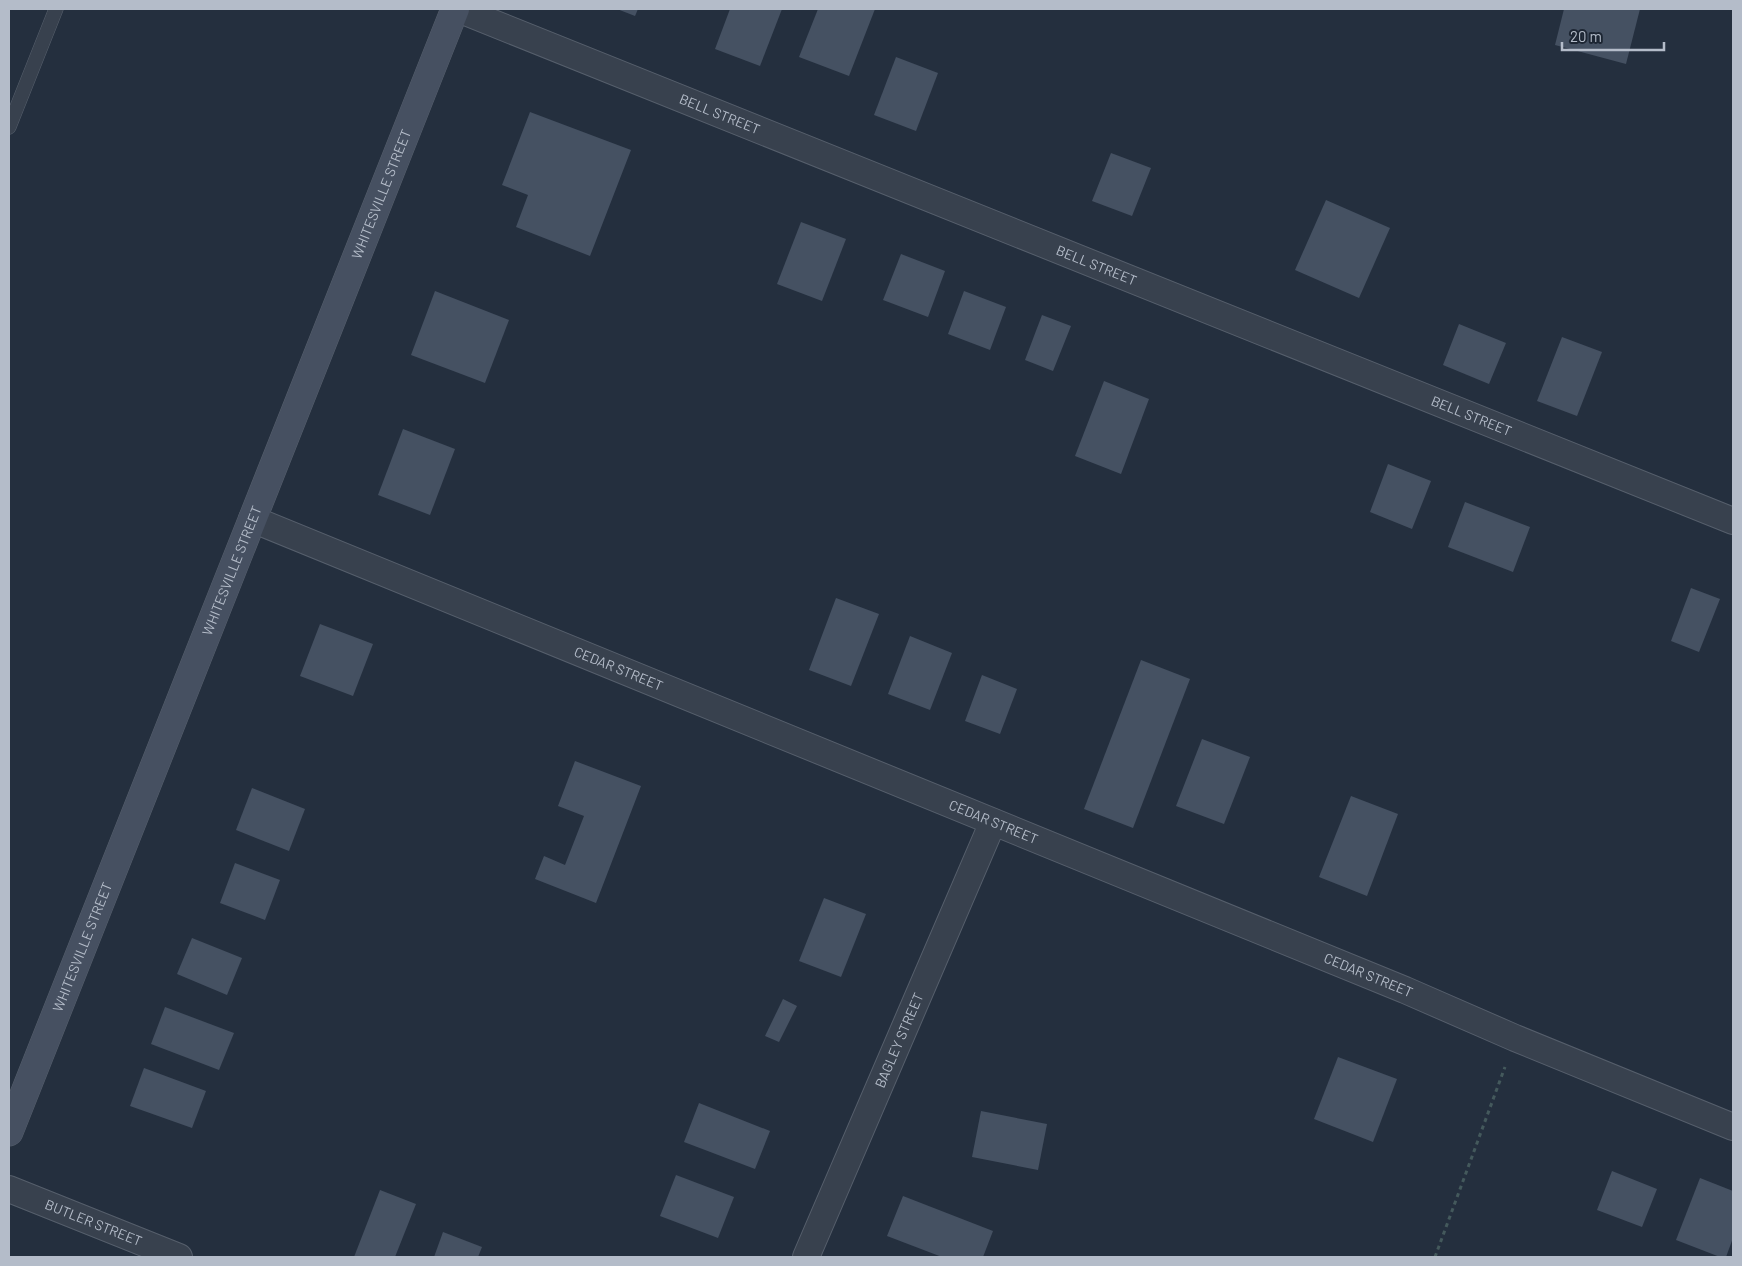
<svg xmlns="http://www.w3.org/2000/svg" width="1742" height="1266" viewBox="0 0 1742 1266" font-family="Barlow,sans-serif">
<style>
.building{fill:#455162}
.lines{fill:none;stroke-linecap:round;stroke-linejoin:round}
.service-casing{stroke:#565f6c;stroke-width:15}
.minor-casing{stroke:#565f6c;stroke-width:28}
.secondary-casing{stroke:#565f6c;stroke-width:29}
.path{stroke:#44595c;stroke-width:3;stroke-dasharray:4 4;stroke-linecap:butt}
.service{stroke:#38414e;stroke-width:14}
.minor{stroke:#38414e;stroke-width:26}
.secondary{stroke:#465061;stroke-width:28}
.labels{text-anchor:middle;stroke-width:5;stroke-linejoin:round;paint-order:stroke}
.street-label{font-size:14px;fill:#b4bcc9;stroke:#1d2633}
</style>
<rect width="100%" height="100%" fill="#242f3e"/>
<g class="building">
<path d="M617,9H638L635,16Z"/>
<path d="M730,9H782L760,66L715,49Z"/>
<path d="M818,9H875L849,76L799,57Z"/>
<path d="M1564,9H1640L1626,64L1555,45Z"/>
<path d="M896,57L938,73L916,131L874,115Z"/>
<path d="M530,112L631,150L590,256L516,227L528,195L502,185Z"/>
<path d="M1111,153L1151,168L1132,216L1092,201Z"/>
<path d="M1326,200L1390,228L1359,298L1295,270Z"/>
<path d="M801,222L846,239L822,301L777,284Z"/>
<path d="M901,254L945,271L928,317L883,300Z"/>
<path d="M435,291L509,320L485,383L411,355Z"/>
<path d="M964,291L1006,307L990,350L948,334Z"/>
<path d="M1042,315L1071,326L1053,371L1025,360Z"/>
<path d="M1459,324L1506,343L1489,384L1443,365Z"/>
<path d="M1562,337L1602,352L1577,416L1537,401Z"/>
<path d="M1104,381L1149,399L1121,474L1075,456Z"/>
<path d="M403,429L455,449L430,515L378,495Z"/>
<path d="M1388,464L1431,481L1412,529L1370,512Z"/>
<path d="M1465,502L1530,527L1513,572L1448,547Z"/>
<path d="M1691,588L1720,599L1699,652L1671,641Z"/>
<path d="M836,598L879,614L851,686L809,670Z"/>
<path d="M320,624L373,644L353,696L300,676Z"/>
<path d="M910,636L952,653L930,710L888,694Z"/>
<path d="M1141,660L1190,679L1133,828L1084,809Z"/>
<path d="M982,675L1017,689L1000,734L965,721Z"/>
<path d="M1202,739L1250,757L1224,824L1176,806Z"/>
<path d="M575,761L641,786L596,903L535,879L544,856L565,865L584,816L558,806Z"/>
<path d="M252,788L305,809L289,851L236,830Z"/>
<path d="M1351,796L1398,814L1367,896L1319,877Z"/>
<path d="M235,863L280,880L265,920L220,903Z"/>
<path d="M824,898L866,914L841,977L799,961Z"/>
<path d="M192,938L242,958L227,995L177,974Z"/>
<path d="M783,999L797,1006L779,1042L765,1036Z"/>
<path d="M165,1007L234,1033L219,1070L151,1044Z"/>
<path d="M1338,1057L1397,1079L1373,1142L1314,1119Z"/>
<path d="M144,1068L206,1091L192,1128L130,1106Z"/>
<path d="M699,1103L770,1131L755,1169L684,1142Z"/>
<path d="M981,1111L1047,1124L1038,1170L972,1157Z"/>
<path d="M1612,1171L1657,1189L1642,1227L1597,1210Z"/>
<path d="M676,1175L734,1197L718,1238L660,1216Z"/>
<path d="M1700,1178L1733,1191V1238L1726,1257H1720L1676,1240Z"/>
<path d="M380,1190L416,1204L395,1257H354Z"/>
<path d="M903,1196L993,1231L983,1257H942L887,1236Z"/>
<path d="M443,1232L482,1247L478,1257H434Z"/>
</g>
<g class="lines">
<g class="service-casing">
<path id="service" d="M9,127L56,9"/>
</g>
<g class="minor-casing">
<g id="minor">
<path id="s1" d="M458,9L1733,521"/>
<path id="s2" d="M252,519L1405,990L1515,1038L1733,1127"/>
<path id="s3" d="M9,1189L179,1257"/>
<path id="s4" d="M806,1257L993,822"/>
</g>
</g>
<g class="secondary-casing">
<g id="secondary">
<path id="s5" d="M9,1132L455,9"/>
</g>
</g>
<path class="path" d="M1435,1257L1505,1067"/>
<use href="#service" class="service"/>
<use href="#minor" class="minor"/>
<use href="#secondary" class="secondary"/>
</g>
<g class="labels">
<g class="street-label">
<text dy="5" stroke="none"><textPath href="#s1" startOffset="282">BELL STREET</textPath></text>
<text dy="5" stroke="none"><textPath href="#s5" startOffset="1009">WHITESVILLE STREET</textPath></text>
<text dy="5" stroke="none"><textPath href="#s1" startOffset="688">BELL STREET</textPath></text>
<text dy="5" stroke="none"><textPath href="#s1" startOffset="1092">BELL STREET</textPath></text>
<text dy="5" stroke="none"><textPath href="#s5" startOffset="604">WHITESVILLE STREET</textPath></text>
<text dy="5" stroke="none"><textPath href="#s2" startOffset="396">CEDAR STREET</textPath></text>
<text dy="5" stroke="none"><textPath href="#s2" startOffset="801">CEDAR STREET</textPath></text>
<text dy="5" stroke="none"><textPath href="#s5" startOffset="199">WHITESVILLE STREET</textPath></text>
<text dy="5" stroke="none"><textPath href="#s2" startOffset="1206">CEDAR STREET</textPath></text>
<text dy="5" stroke="none"><textPath href="#s4" startOffset="236">BAGLEY STREET</textPath></text>
<text dy="5" stroke="none"><textPath href="#s3" startOffset="91">BUTLER STREET</textPath></text>
</g>
</g>
<rect width="1742" height="1266" fill="none" stroke="#b4bcc9" stroke-width="20"/>
<path d="M1562 42v8h102v-8" fill="none" stroke="#b4bcc9" stroke-width="2.5"/>
<text x="1570" y="42" font-size="15" fill="#b4bcc9" stroke="#1d2633" stroke-width="4" paint-order="stroke">20 m</text>
</svg>
